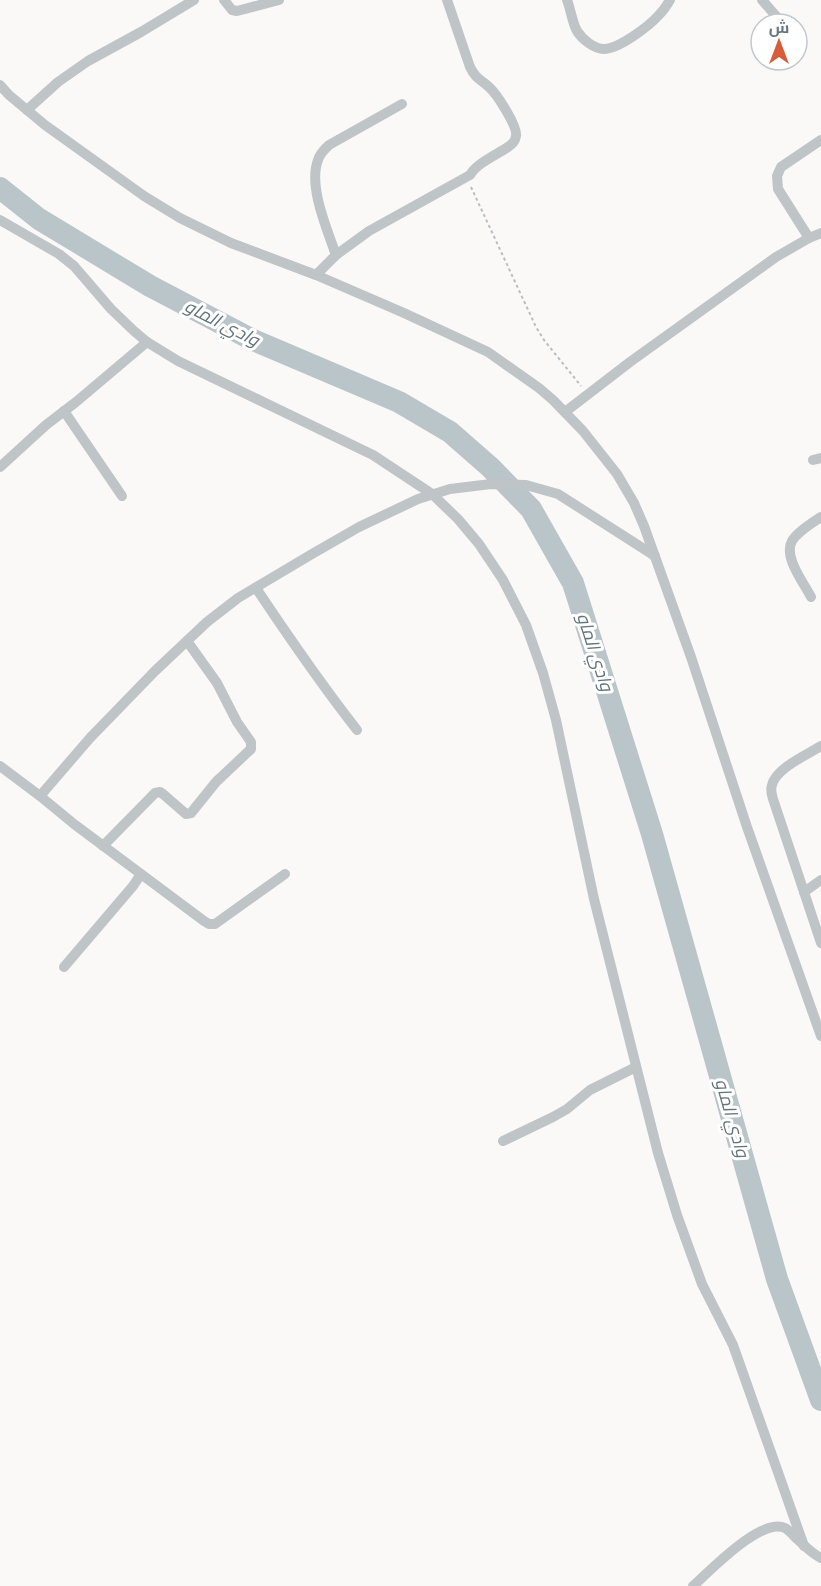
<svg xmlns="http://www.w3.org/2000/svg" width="821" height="1586" viewBox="0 0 821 1586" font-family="Ubuntu,Cairo,sans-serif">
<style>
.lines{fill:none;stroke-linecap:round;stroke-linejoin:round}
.river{stroke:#bac5c9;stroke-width:22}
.path{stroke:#babdc0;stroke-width:2;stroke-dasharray:3 3;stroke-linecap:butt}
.street{stroke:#bfc4c7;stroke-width:10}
.labels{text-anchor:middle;stroke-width:6;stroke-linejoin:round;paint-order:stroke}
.water-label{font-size:18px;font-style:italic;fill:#61747a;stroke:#fff}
</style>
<rect width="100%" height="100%" fill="#faf9f8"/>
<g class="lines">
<path class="river" d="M0,188L39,219L150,286L251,339L399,402L450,432L490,467L531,509L573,583L652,834L777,1279L821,1400"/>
<path class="path" d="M471,187L536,327L544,340L581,386"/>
<g class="street">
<path d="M224,0L232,10L237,11L279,0"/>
<path d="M567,0C571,10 572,22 577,31C582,39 594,49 604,49C619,49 649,26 659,15C663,11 667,5 670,0"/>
<path d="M762,0L783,24"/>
<path d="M0,85L9,95L45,125L144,196L180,218L231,243L316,275L404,313L488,352L539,388L553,400L583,431L617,474L634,503L644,526L691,657L747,827L821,1036"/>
<path d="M27,110L58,82L88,61L141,32L194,0"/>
<path d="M0,220L59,254L74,266L111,309L134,331L147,342L178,361L373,455L432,494L458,519L479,544L503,580L526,625L543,673L556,720L594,899L658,1153L677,1215L702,1284L733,1345L804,1546"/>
<path d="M809,238L778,189L777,176L781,167L821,140"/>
<path d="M336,255C327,229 308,186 318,160C320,153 324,150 329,145L402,104"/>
<path d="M316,275L336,255L369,231L470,175C477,163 496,155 508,147C512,144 515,142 516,136C518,127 497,94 489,87C480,79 476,79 470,67L447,0"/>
<path d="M64,411L122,496"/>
<path d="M565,412L630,362L751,275L776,257L809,238L821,233"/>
<path d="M813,460L821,458"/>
<path d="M0,467L46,425L76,402L147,342"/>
<path d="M256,588C288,636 321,684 357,730"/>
<path d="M811,597C804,583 783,557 792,541C798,531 812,523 821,517"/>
<path d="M821,746C807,755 776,768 772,785C770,790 772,795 773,799L821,943"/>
<path d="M0,766L40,796"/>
<path d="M103,846L155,793L160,792L163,794L186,814L191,813L216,782L251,749V742L237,722L217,683L187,641"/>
<path d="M141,874L204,921L209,924H215L285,874"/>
<path d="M804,892L821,880"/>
<path d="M64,967L133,886L141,874L74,824L40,796L90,738L155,671L207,622L238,598L312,554L359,527L418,499L450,489L491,484L526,485L558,494L655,556"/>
<path d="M503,1141L553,1117L567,1109L590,1090L636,1067"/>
<path d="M693,1586C710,1571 761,1517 785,1528C789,1530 793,1535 796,1538C804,1545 811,1553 821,1558"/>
</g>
</g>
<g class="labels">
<g class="water-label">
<text transform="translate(222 323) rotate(27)" y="6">وادي الماو</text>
<text transform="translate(595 652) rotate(72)" y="6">وادي الماو</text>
<text transform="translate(732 1118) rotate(74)" y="6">وادي الماو</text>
</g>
</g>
<g transform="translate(779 42)"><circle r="28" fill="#ffffff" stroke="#c2c8cc" stroke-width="1.5"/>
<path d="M0-4.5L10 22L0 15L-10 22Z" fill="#d75c3a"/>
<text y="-9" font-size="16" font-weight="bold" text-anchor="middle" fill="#667680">ش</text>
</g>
</svg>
